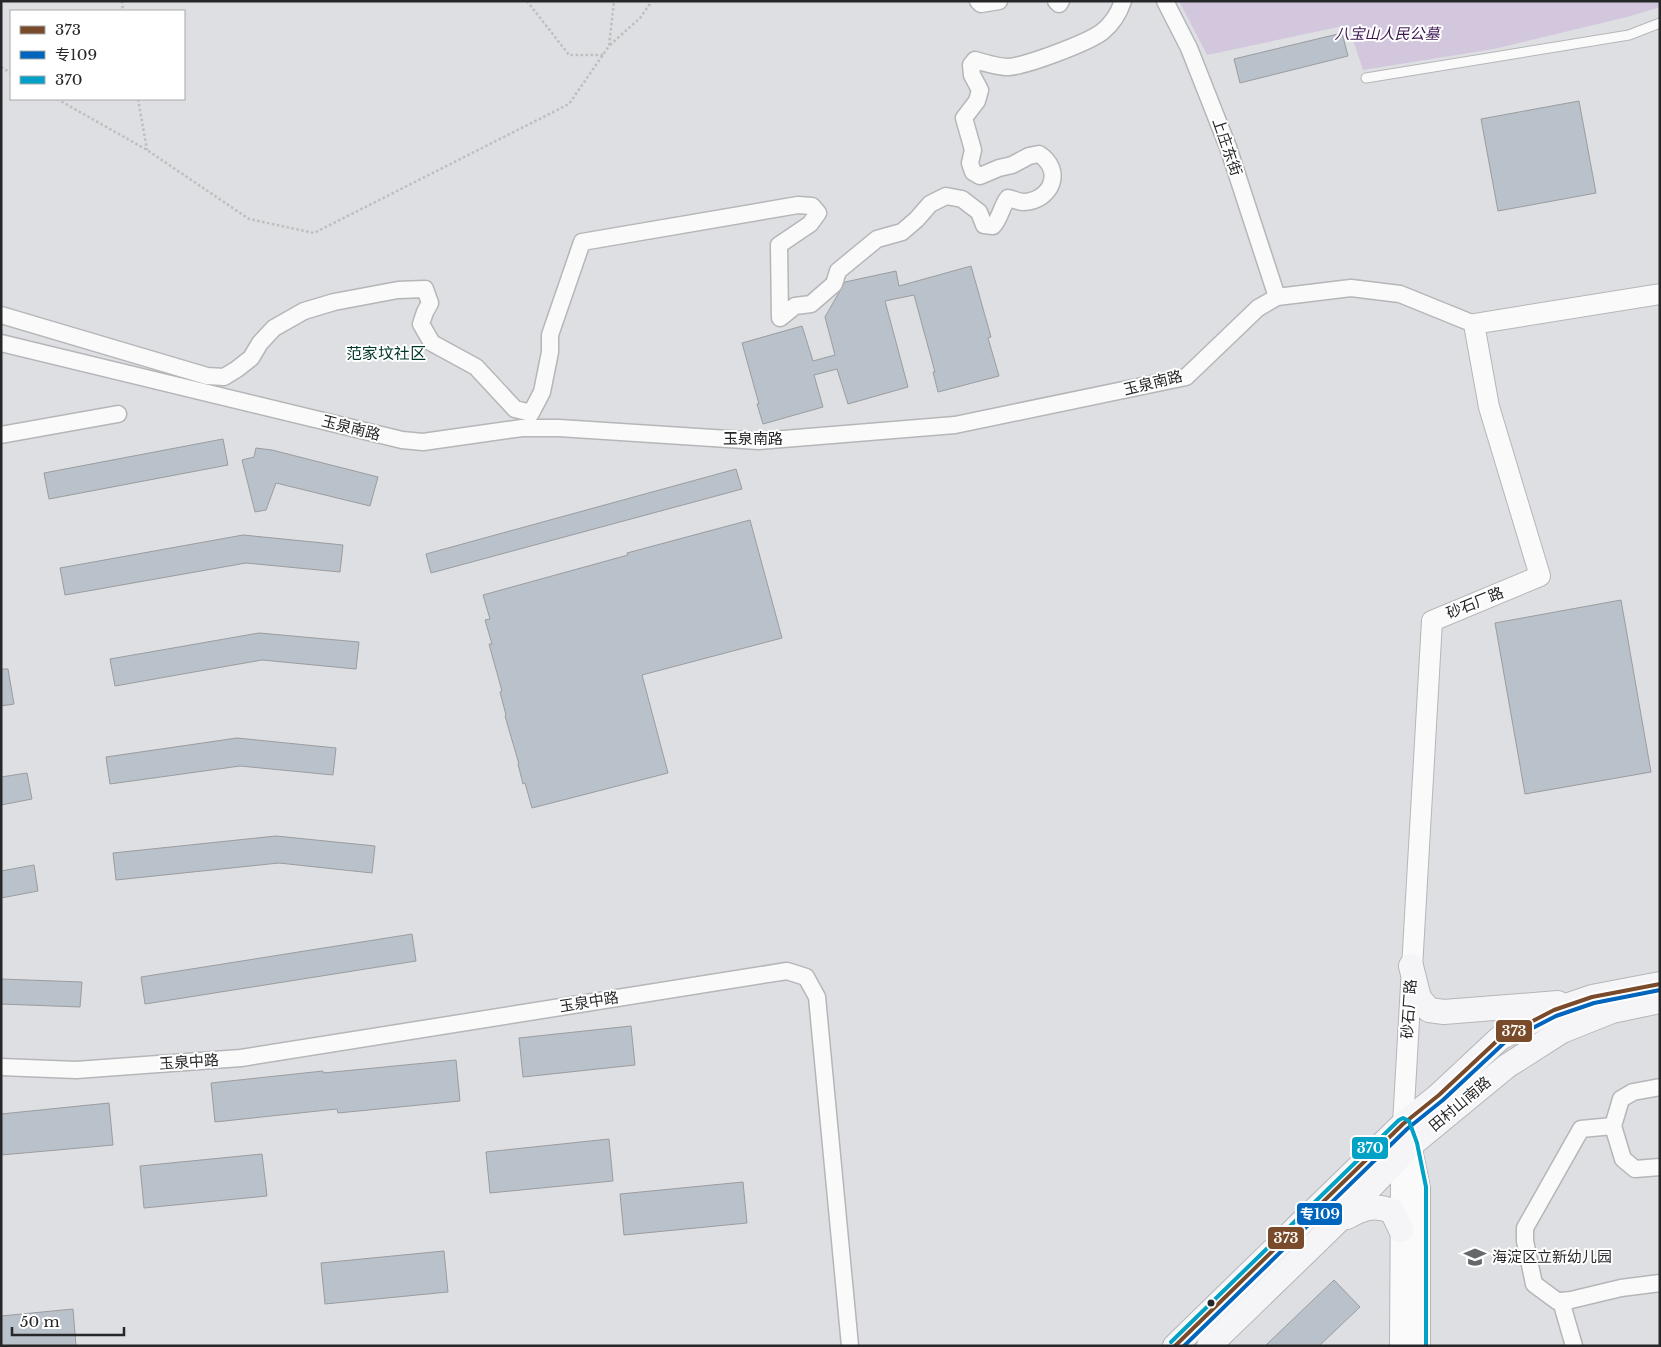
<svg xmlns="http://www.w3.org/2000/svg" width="1661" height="1347" viewBox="0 0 1661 1347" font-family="'Libre Baskerville','Noto Sans SC',serif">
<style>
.green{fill:#d3c7dd}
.building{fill:#b9c1cb;stroke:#9b9c9e}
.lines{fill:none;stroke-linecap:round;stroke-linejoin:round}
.service-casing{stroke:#b5b6b8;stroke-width:11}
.minor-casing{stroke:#b5b6b8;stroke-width:19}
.tertiary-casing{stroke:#b5b6b8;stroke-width:22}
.secondary-casing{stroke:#b5b6b8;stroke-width:26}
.path{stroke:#bebebe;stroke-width:2.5;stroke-dasharray:2.5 2.5;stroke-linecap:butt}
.service{stroke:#fafafb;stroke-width:9}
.minor{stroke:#fafafb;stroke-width:16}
.tertiary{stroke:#fafafb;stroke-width:20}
.secondary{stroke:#f5f4f7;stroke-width:24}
.bus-1-casing{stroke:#fff;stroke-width:8}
.bus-2-casing{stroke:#fff;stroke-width:8}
.bus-3-casing{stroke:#fff;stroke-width:8}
.bus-1{stroke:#7a4b2a;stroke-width:4}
.bus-2{stroke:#0065bd;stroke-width:4}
.bus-3{stroke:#02a2c6;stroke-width:4}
.bus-dot{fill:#262729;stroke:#fff;stroke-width:2}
.labels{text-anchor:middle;stroke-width:4;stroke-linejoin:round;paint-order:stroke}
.park-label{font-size:15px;font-style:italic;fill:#3e1653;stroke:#fff}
.street-label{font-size:15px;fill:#262729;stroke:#fff}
.poi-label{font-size:15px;fill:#262729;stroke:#fff;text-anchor:start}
.neighbourhood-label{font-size:16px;fill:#00382b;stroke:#fff}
.line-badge{stroke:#fff;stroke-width:2}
.badge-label{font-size:14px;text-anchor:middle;font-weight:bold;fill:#fff}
</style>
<rect width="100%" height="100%" fill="#dedfe2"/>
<path class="green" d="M1179,1H1660V7L1627,17L1494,49L1363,70L1348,25L1207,55Z"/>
<g class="building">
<path d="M1342,33L1348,56L1240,83L1234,59Z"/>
<path d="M1579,101L1596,193L1498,211L1481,119Z"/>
<path d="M971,266L991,337L988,338L999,376L938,392L933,372H935L914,295L885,301L908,387L848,404L837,369L814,375L823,407L763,424L757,404H759L742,343L802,326L813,361L835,355L825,317L845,282L896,271L899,286Z"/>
<path d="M223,439L228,465L49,499L44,473Z"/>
<path d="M256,448L272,450L378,477L370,506L276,483L266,510L255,512L242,460L254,457Z"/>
<path d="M736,469L742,489L431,573L426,554Z"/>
<path d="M750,520L782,638L642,675L668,773L532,808L525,783L523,784L518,764H519L505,716L506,715L500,692L502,691L489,644H492L485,620L490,619L483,595L628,555L627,553Z"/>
<path d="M243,535L343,545L340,572L246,563L65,595L60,568Z"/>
<path d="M1621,600L1651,772L1525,794L1495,623Z"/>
<path d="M259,633L359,642L356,669L262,660L115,686L110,659Z"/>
<path d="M1,669H8L14,704L1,706Z"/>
<path d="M237,738L336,748L333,775L240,766L110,784L106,757Z"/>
<path d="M27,773L32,799L1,805V777Z"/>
<path d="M276,836L375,846L372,873L279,863L116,880L113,853Z"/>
<path d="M34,865L38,891L1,898V871Z"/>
<path d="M412,934L416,961L145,1004L141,977Z"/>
<path d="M1,979L82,982L80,1007L1,1004Z"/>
<path d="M631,1026L635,1065L523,1077L519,1038Z"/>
<path d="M456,1060L460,1101L338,1113L337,1109L215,1122L211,1083L323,1071V1073Z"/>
<path d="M109,1103L113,1145L1,1155V1114Z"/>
<path d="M609,1139L613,1181L490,1193L486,1152Z"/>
<path d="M262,1154L267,1196L144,1208L140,1166Z"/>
<path d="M743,1182L747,1223L624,1235L620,1194Z"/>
<path d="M444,1251L448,1292L325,1304L321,1263Z"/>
<path d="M1334,1280L1360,1307L1319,1346H1265Z"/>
<path d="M73,1309L76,1346H1V1316Z"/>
</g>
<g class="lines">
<g class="service-casing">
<path id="service" d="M1366,78L1629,35L1660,23"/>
</g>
<g class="minor-casing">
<g id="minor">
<path d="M978,1L981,4L999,1"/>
<path d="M1056,1L1059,4L1061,1"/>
<path d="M1165,1L1189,48L1228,147L1277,297"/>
<path d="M1,315L207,376L224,377L237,369L251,358L260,343L274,328L304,311L334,302L398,290L425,289L430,303L425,312L421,324L432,343L476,367L515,409L531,413L542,392L550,352V335L582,242L798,205L812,206L818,213L810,224L779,245L780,318L795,306L811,304L834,284L838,271L877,239L902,232L917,219L930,204L946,196L962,199L979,212L984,225L993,226C1001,217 1001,207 1008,198C1013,199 1019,202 1023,202C1052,201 1064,170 1039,154L1029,156L1012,165L999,168L980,176L973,172L970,163L973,150L964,118L977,101L980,90L972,75L971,65L975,60C985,63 998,67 1008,67C1026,66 1087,43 1102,32C1112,24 1119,13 1123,1"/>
<path d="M1,343L402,440L423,442L522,428H559L759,441L955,425L1186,377L1258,308L1277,297L1351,288L1400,294L1474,324"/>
<path d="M1,435L118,414"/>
<path d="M1,1067L76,1070L241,1058L787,971L806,977L817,997L850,1346"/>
<path d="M1613,1126L1621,1099L1633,1092L1660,1087"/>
<path d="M1660,1167L1635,1169L1623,1159L1613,1126L1581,1129L1525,1228V1241L1534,1284L1557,1301H1561L1571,1300L1621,1288L1660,1283"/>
<path d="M1561,1301L1574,1346"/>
</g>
</g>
<g class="tertiary-casing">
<g id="tertiary">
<path d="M1407,1133L1411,1145L1420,1188V1346"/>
<path d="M1400,1346L1401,1180L1399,1158L1403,1124L1432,621L1540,576L1489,407L1474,324L1660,294"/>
</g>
</g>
<g class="secondary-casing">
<g id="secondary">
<path d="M1411,966L1419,998L1429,1010L1444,1012L1558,1003"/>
<path d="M1347,1217C1363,1208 1374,1204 1392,1211L1401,1230"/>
<path d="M1175,1346L1403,1124L1439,1095L1500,1038L1554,1010L1592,997L1660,984"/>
<path d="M1209,1346L1338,1221L1411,1145L1507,1066L1562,1031L1612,1011L1660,1001"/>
</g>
</g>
<g class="path">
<path d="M122,1L123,11"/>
<path d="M527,1L569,55H603"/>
<path d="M610,45L640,18L652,1"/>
<path d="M1,67L11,73"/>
<path d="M57,99L147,150L249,219L314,233L569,104L609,46L614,1"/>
<path d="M138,99L147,150"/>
</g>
<use href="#service" class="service"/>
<use href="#minor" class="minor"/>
<use href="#tertiary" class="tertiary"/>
<use href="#secondary" class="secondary"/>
<g class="bus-1-casing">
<path id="bus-1" d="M1175,1346L1403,1124L1439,1095L1500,1038L1554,1010L1592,997L1660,984"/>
</g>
<g class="bus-2-casing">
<path id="bus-2" d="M1184,1346L1407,1129L1443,1100L1504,1043L1556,1016L1594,1003L1660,990"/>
</g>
<g class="bus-3-casing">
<path id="bus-3" d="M1171,1342L1399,1120L1403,1118L1409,1121L1417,1143L1426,1187V1346"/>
</g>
<use href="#bus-1" class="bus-1"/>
<use href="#bus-2" class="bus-2"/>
<use href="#bus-3" class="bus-3"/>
</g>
<defs>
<g id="school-bare" transform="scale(1.725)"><path d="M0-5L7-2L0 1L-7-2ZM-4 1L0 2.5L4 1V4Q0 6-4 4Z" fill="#66676a" stroke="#fff" stroke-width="2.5" paint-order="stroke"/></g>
</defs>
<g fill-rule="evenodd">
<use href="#school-bare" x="1475" y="1257"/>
</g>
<circle class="bus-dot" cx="1211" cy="1303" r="4.5"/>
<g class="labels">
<g class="park-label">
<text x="1387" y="39">八宝山人民公墓</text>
</g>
<g class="street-label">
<text transform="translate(1227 147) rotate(71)" y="5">上庄东街</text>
<text transform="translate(1153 383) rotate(-14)" y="5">玉泉南路</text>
<text transform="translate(351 428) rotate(14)" y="5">玉泉南路</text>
<text x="753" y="444">玉泉南路</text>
<text transform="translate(1475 603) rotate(-22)" y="5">砂石厂路</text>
<text transform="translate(589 1002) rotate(-9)" y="5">玉泉中路</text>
<text transform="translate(1409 1009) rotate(-86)" y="5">砂石厂路</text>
<text transform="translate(189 1062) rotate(-4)" y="5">玉泉中路</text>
<text transform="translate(1460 1104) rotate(-40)" y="5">田村山南路</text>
</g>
<g class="poi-label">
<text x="1492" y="1262">海淀区立新幼儿园</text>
</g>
<g class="neighbourhood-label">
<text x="386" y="359">范家坟社区</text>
</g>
</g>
<g class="line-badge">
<rect x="1495" y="1019" width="38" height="24" rx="5" fill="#7a4b2a"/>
<rect x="1351" y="1136" width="38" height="24" rx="5" fill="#02a2c6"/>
<rect x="1296" y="1202" width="47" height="24" rx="5" fill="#0065bd"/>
<rect x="1267" y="1226" width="38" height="24" rx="5" fill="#7a4b2a"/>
</g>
<g class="badge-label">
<text x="1514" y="1036">373</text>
<text x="1370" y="1153">370</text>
<text x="1320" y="1219">专109</text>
<text x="1286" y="1243">373</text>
</g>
<rect width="1661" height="1347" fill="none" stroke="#262729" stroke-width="5"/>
<rect x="10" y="10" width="175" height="90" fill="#ffffff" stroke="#a8a9a9"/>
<rect x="20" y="26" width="25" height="8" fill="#7a4b2a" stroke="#a8a9a9"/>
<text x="55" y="35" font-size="15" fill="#262729">373</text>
<rect x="20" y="51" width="25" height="8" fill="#0065bd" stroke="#a8a9a9"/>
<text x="55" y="60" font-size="15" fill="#262729">专109</text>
<rect x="20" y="76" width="25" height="8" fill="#02a2c6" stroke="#a8a9a9"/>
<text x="55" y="85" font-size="15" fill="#262729">370</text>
<path d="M12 1327v8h112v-8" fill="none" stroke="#262729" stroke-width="2.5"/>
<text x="20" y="1327" font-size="15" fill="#262729" stroke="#ffffff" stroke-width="4" paint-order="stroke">50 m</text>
</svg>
